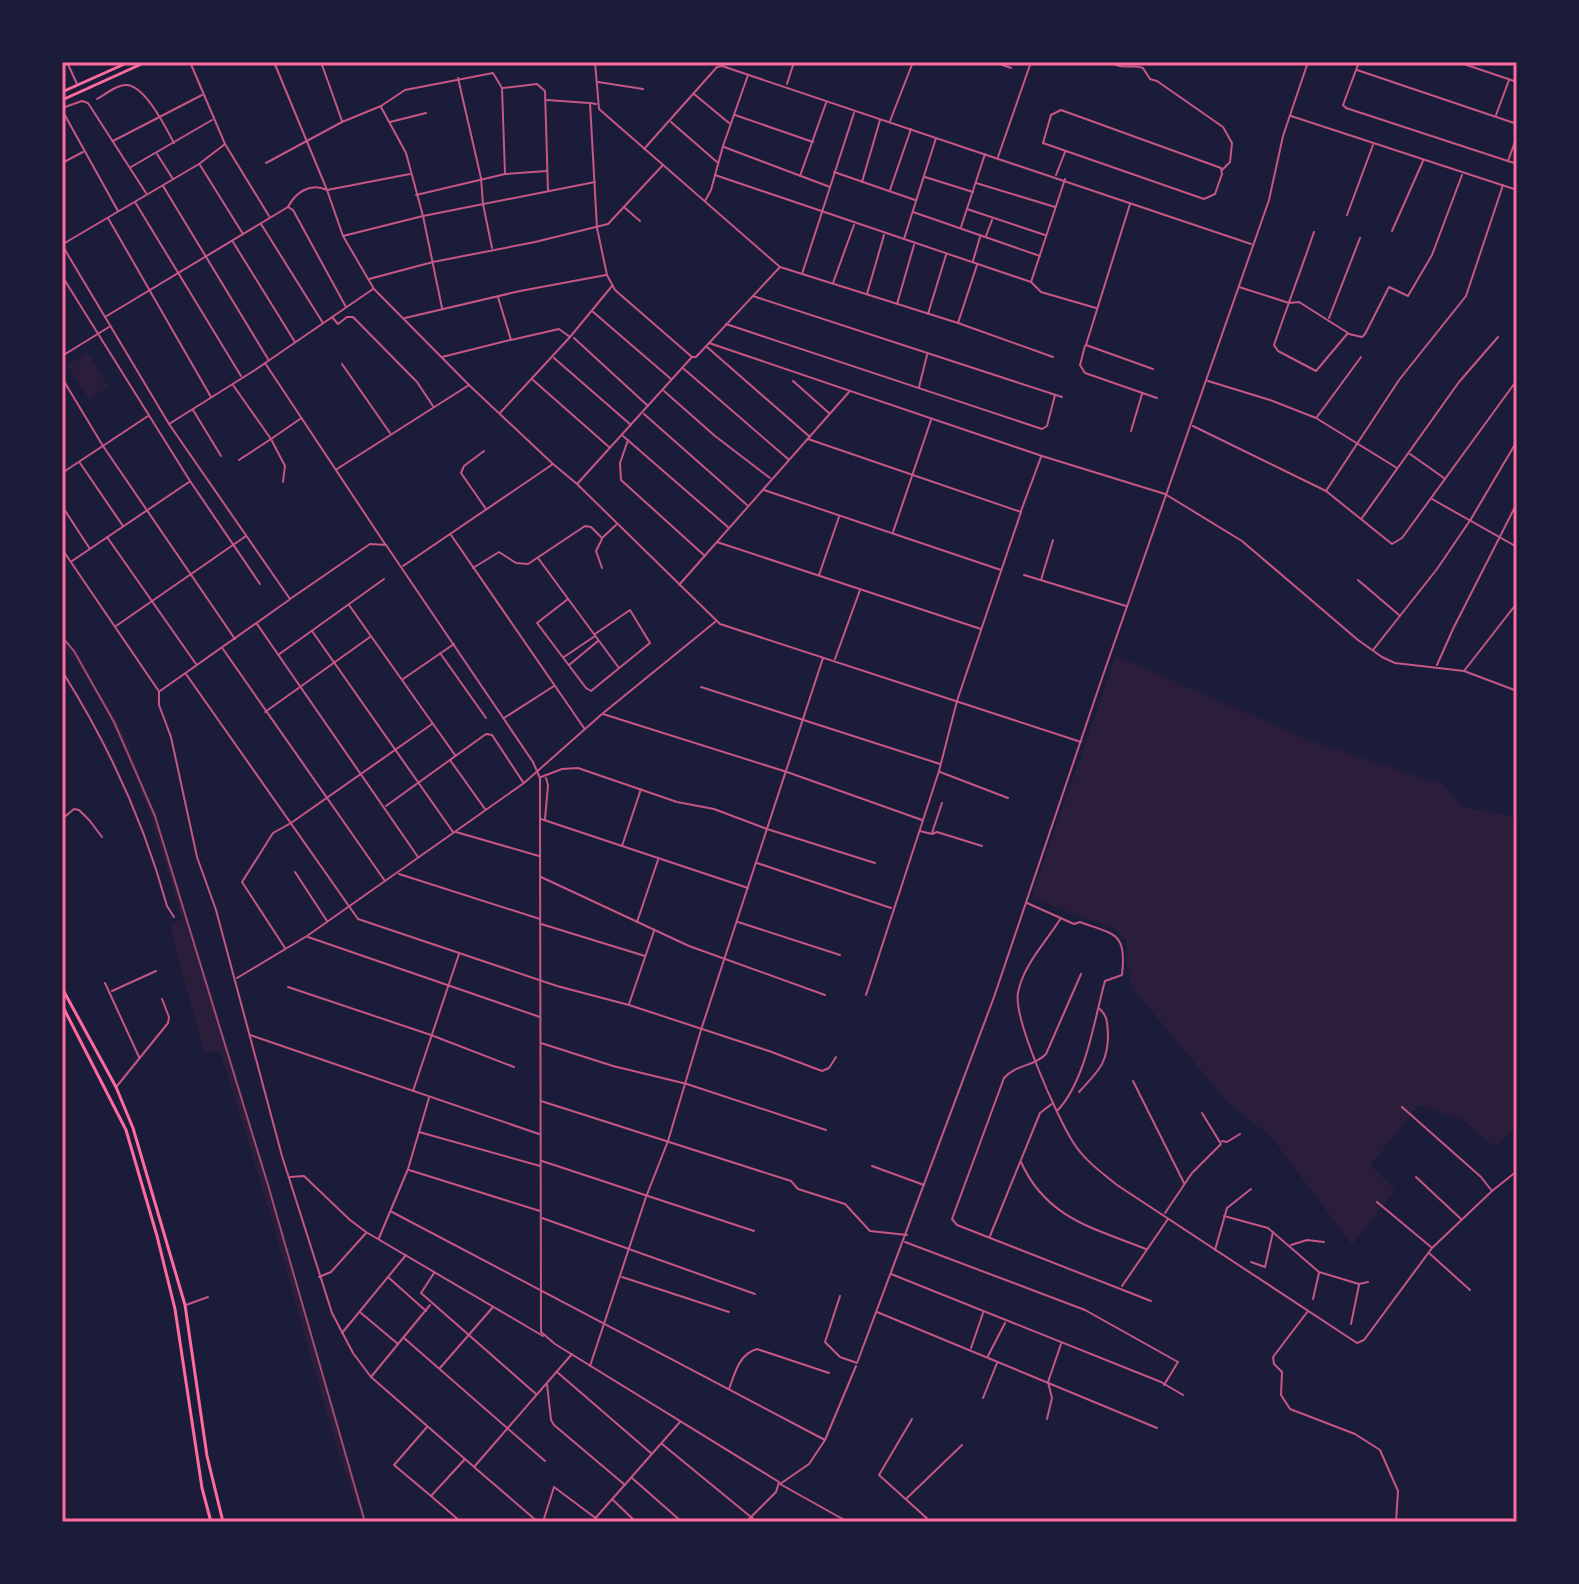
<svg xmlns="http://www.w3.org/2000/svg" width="1579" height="1584" viewBox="0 0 1579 1584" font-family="'Source Sans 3',sans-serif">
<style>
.green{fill:#2a1e3b}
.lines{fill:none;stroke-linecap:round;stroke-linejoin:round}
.minor{stroke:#c65784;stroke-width:2}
.tertiary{stroke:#c65784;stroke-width:2}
.primary{stroke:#ff6b9d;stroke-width:3}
.rail{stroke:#a44b75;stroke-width:2}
.neatline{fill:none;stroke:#ff6b9d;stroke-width:3}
</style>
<rect width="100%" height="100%" fill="#1b1b3a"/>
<g class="green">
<path d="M88,353L108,387L89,399L67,365Z"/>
<path d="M62,638L113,714L128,743L175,875L366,1522H363L337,1450L270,1213L220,1051L204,1053L170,926L182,919C153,822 126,723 62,643Z"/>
<path d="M1116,656L1312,741L1444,785L1463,807L1517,817V1126L1495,1147L1463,1120L1418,1105L1371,1165L1395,1190L1352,1245L1272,1138L1227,1102L1133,989L1126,962L1127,941L1115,929L1031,898Z"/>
</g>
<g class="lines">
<g class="minor">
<path d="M67,62L77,84"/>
<path d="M190,62L225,144L269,216"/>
<path d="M274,62L327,190L343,236L374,289L469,385L553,464L577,484L720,624L1081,742"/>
<path d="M321,62L342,121"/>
<path d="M595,62L599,109L780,267L958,323L1053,357"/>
<path d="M994,62L1011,68"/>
<path d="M1359,62L1343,105L1346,108L1517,164"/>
<path d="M1458,62L1517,82"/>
<path d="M374,63L375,62"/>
<path d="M1116,65C1127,69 1135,64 1143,68L1150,79L1157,81L1223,127L1232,143L1230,162L1222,170"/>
<path d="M1357,70L1517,124"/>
<path d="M458,78L481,178L483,204L492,248"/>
<path d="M598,82L643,89"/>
<path d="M787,84L794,62"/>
<path d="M503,88L537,84L545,91L548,191"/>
<path d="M694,94L729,123"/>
<path d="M97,99C106,94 116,85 126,85C145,85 166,128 174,143"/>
<path d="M547,100L589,103"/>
<path d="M596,104L590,103L597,228L607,275L615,290L692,357"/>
<path d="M381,107L406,153L423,216L442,308"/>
<path d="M62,108L82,101L88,103L146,193"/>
<path d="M62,110L118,211"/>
<path d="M1061,110L1221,168L1222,174L1215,194L1204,199L1043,143L1051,115Z"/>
<path d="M735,115L813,142"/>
<path d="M1496,115L1509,80"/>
<path d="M1291,116L1517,190"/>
<path d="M890,121L913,62"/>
<path d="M390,122L426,113"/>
<path d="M671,122L717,162"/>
<path d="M113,141L202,95"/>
<path d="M724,147L830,187"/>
<path d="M644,149L717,67L722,66L1251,244"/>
<path d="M157,154L173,179"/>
<path d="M998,157L1031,62"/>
<path d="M1508,161L1517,136"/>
<path d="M62,163L83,152"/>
<path d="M266,163L342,122L381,106L405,90L493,73L502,88L505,174L416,195"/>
<path d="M200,165L243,234"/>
<path d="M131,167L212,120"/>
<path d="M834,172L915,200"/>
<path d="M506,174L547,171"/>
<path d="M715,175L1031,282"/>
<path d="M1056,175L1065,152"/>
<path d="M800,176L826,103"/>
<path d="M925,177L973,192"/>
<path d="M1065,179L1031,282L1041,292L1096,308"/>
<path d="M862,182L880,120"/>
<path d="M976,183L1055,207"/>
<path d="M163,186L268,359"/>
<path d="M890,190L911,129"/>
<path d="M705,201L711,190L723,146L748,75"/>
<path d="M135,202L241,376"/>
<path d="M1130,204L1086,345L1153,369"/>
<path d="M288,207C295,193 310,182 327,190L410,174"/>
<path d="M625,208L640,221"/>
<path d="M967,209L1045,235"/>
<path d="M913,212L1040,256"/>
<path d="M1347,215L1373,145"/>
<path d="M108,218L211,397"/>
<path d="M261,224L323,323"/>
<path d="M961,227L985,154"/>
<path d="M1392,231L1423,161"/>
<path d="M343,236L423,216L595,182"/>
<path d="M986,236L992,220"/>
<path d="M904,239L936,138"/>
<path d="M233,242L295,342"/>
<path d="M63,244L199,164L225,144"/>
<path d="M973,261L980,237"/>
<path d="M802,274L854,113"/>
<path d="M62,276L190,481L260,584"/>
<path d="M369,279L433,262L535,242L608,224L662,166"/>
<path d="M833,283L854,225"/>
<path d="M1239,287L1289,303L1299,302L1348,333L1316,371L1278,351L1274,345C1287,307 1301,270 1314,232"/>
<path d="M867,294L884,235"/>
<path d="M753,296L1062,397"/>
<path d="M498,297L511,340L559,329L570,337"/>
<path d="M897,304L914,245"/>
<path d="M592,311L671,379"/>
<path d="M928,314L946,255"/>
<path d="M105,317L288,207L293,210L346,307"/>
<path d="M332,317L338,324L347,317H353L417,382L433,406"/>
<path d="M405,318L520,291L606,275"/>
<path d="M1329,318L1360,238"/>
<path d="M958,323L977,265"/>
<path d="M726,324L1042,429L1047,426L1055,395"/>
<path d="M1349,334L1362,337L1365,334L1389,287L1408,296L1432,255L1462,175"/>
<path d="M574,338L648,406"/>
<path d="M709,343L1042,456L1165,494L1242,541L1358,640L1382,657L1395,663L1464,671L1517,691"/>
<path d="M1085,346L1080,365L1085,373L1157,398"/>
<path d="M707,347L810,437"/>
<path d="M62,356L109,327"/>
<path d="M442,357L510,340"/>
<path d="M554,358L631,425"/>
<path d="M265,363L385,544"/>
<path d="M342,364L390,433"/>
<path d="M684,369L788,459"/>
<path d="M62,378L103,446L235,639"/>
<path d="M533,380L609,447"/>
<path d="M793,381L829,413"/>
<path d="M1208,381L1270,400L1316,418L1397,468"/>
<path d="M233,385L271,439L300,419"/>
<path d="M919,387L927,355"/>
<path d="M664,391L715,436L770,478"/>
<path d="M193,410L221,456"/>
<path d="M500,413L570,337L612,286"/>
<path d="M644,414L747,505"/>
<path d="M1317,417L1361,357"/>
<path d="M169,424L255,370L373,289"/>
<path d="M1193,426L1326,491L1392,544L1402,538L1517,380"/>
<path d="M1131,431L1142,394"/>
<path d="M623,436L729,528"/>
<path d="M808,439L1021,512L957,701L939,771L866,995"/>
<path d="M628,440L620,463L621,480L705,556"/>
<path d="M484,451L464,466L461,473L486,509"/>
<path d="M1410,454L1444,478"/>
<path d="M239,460L271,439L285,466L283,482"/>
<path d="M80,463L123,526"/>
<path d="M337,469L469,385"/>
<path d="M62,473L148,416"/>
<path d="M578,483L692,357H696L780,267"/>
<path d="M764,490L1001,570"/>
<path d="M1326,491L1399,380L1466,296L1503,185"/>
<path d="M1432,499L1517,547"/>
<path d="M62,506L90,549"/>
<path d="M1021,511L1041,457"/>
<path d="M1362,518L1459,382L1498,337"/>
<path d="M893,532L931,420"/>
<path d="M451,535L584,728"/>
<path d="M107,537L196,664"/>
<path d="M602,539L596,551L602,568"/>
<path d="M717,542L981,629"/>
<path d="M62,549L158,690"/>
<path d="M538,558L619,668"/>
<path d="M72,561L189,482"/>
<path d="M403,566L553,464"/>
<path d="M473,568L499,552L516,563L528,564L585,526L591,527L602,538L616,525"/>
<path d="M819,575L839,517"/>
<path d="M1024,575L1126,606"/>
<path d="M1041,580L1053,540"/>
<path d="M1358,580L1399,615"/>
<path d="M679,585L849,392"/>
<path d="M568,599L537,623L586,688L591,691L650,643L630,610L595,634"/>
<path d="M349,605L455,755"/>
<path d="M257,624L418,857"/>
<path d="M116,626L246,536"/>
<path d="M312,631L453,832"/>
<path d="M223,649L385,881"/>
<path d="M1373,650L1437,569L1471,519L1517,441"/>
<path d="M440,653L486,718"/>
<path d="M278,655L384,579"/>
<path d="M564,657L595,636"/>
<path d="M835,659L860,590"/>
<path d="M569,665L598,641"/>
<path d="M1437,665L1453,629L1517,503"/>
<path d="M62,671C108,744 144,822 167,906L174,917"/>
<path d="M1464,671L1517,603"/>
<path d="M186,674L358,919L557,986L629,1005L769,1051L822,1071L829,1068L836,1057"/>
<path d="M403,679L454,644"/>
<path d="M701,687L940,764"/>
<path d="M159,691V705L171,737L197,857L216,910L282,1156L332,1313L353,1353L371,1377L473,1466"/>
<path d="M160,691L289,600"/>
<path d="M265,712L370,637"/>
<path d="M603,714L787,772L922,820"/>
<path d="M504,718L554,686"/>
<path d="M450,760L485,809"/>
<path d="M940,772L1008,798"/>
<path d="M541,777L562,769L578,768L677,802L714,809L767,829L875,863"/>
<path d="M386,806L486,734L492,735L523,782"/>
<path d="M62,819L74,809L79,810L90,821L102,837"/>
<path d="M541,819L748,888"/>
<path d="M545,819L548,785L546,778"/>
<path d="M920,831L932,834L937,832L982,846"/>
<path d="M456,832L539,856"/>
<path d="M932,833L942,803"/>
<path d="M622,846L641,789"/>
<path d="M757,863L891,908"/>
<path d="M295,872L327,921"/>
<path d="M399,874L540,919"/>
<path d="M541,877L689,946L825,995"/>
<path d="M1027,903L1074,924L1080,922C1115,935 1127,932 1122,975L1105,981C1094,1020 1086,1081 1057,1111"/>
<path d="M1061,918C1046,942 1023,965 1018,993C1013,1018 1058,1119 1073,1142C1084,1160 1101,1172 1117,1185L1357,1343L1364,1340L1432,1248L1492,1191L1517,1171"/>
<path d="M637,922L658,860"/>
<path d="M738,922L840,955"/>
<path d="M541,924L645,956"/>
<path d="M308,937L540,1017"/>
<path d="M285,948L242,882L273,833L291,823L432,724"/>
<path d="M1081,974L1046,1054C1034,1067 1016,1064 1004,1078L952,1219L957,1225L1151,1301"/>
<path d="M237,978L307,936L524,783L602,714L715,622"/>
<path d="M105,983L139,1057"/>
<path d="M288,987L431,1035L514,1067"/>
<path d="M112,991L156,971"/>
<path d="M629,1004L654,931"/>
<path d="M250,1035L539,1134"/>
<path d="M541,1043L613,1066L687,1084L826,1130"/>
<path d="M1133,1081L1184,1183"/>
<path d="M117,1086L168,1023L169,1017L162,999"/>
<path d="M413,1091L459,954"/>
<path d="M1079,1092C1098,1071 1108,1064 1108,1034C1107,1023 1108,1017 1100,1009"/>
<path d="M541,1101L791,1181L798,1189L845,1204L870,1231L907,1235"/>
<path d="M1402,1107L1481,1177L1492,1191"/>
<path d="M419,1132L540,1166"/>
<path d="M1222,1141L1227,1142L1240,1134"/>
<path d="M542,1161L754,1231"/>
<path d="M1021,1162C1046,1218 1093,1228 1146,1249"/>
<path d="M872,1166L924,1185"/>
<path d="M409,1170L540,1211"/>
<path d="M290,1177L304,1176L350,1220L366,1232L543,1336"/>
<path d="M1416,1177L1461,1219"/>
<path d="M1377,1202L1431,1247"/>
<path d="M392,1212L825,1440"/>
<path d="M1165,1213L1192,1173L1221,1144L1202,1113"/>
<path d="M1224,1216L1268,1228L1319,1272L1359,1284L1368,1282"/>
<path d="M542,1218L755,1294"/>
<path d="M990,1236L1040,1113L1053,1103"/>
<path d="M379,1238L408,1169L429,1098"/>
<path d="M905,1242L1085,1310L1178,1362L1164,1385"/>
<path d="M1291,1245L1307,1240L1324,1242"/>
<path d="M1215,1250L1227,1208L1251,1189"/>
<path d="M1429,1253L1470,1290"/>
<path d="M1251,1262L1265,1267L1273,1232"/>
<path d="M434,1273L421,1293L536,1394"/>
<path d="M891,1274L1161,1382L1183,1395"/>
<path d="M319,1277L331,1272L366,1233"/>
<path d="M622,1277L729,1312"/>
<path d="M389,1278L426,1311"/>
<path d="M1122,1286L1168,1219"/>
<path d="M840,1296L825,1342L840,1357L857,1363L994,997L1101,681L1269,200L1283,136L1308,62"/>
<path d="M1313,1299L1319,1273"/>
<path d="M186,1305L208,1297"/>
<path d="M1308,1311L1273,1357L1274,1364L1282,1372L1281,1395L1290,1409L1355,1434L1380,1450L1398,1491L1396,1522"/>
<path d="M877,1312L1157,1428"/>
<path d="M361,1313L398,1344"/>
<path d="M1351,1324L1359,1285"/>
<path d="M342,1333L406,1255"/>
<path d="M404,1338L545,1461"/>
<path d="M971,1348L983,1313"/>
<path d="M988,1356L1005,1323"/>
<path d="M590,1366L646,1197L668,1141L701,1030L823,658"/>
<path d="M440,1368L493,1307"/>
<path d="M557,1372L652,1454"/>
<path d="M371,1377L430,1305"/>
<path d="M547,1384L551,1420L554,1425L625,1485"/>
<path d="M729,1389C735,1373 739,1354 757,1349L829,1373"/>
<path d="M983,1398L997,1363"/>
<path d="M912,1419L879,1475L931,1522"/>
<path d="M1047,1419L1052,1398L1048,1382L1061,1344"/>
<path d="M427,1427L394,1465L431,1496"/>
<path d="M662,1444L757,1522"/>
<path d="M632,1478L682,1522"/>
<path d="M906,1499L962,1445"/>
<path d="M613,1500L636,1522"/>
<path d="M461,1522L431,1496L465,1459"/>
<path d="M543,1522L554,1487L601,1522"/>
<path d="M592,1522L680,1422"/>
<path d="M848,1522L780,1484L809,1464L825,1440L856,1366"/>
</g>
<g class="tertiary">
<path d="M62,245L169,424L290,599L370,544L386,545L533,762L540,778V818L541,1332L555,1344L779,1482L776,1492L746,1522"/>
<path d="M538,1522L474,1467L572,1354"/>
</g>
<g class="primary">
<path d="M62,92L129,62"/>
<path d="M62,100L146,62"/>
<path d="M62,988L116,1087L133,1128L185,1305L207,1456L223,1522"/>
<path d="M62,1005L126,1130L157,1236L175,1309L202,1488L211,1522"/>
</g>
<path class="rail" d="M62,637L74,651L114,722L155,816L268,1185L365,1522"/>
</g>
<rect width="1579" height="1584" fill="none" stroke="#1b1b3a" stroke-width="128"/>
<rect x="64" y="64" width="1451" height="1456" class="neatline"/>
</svg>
